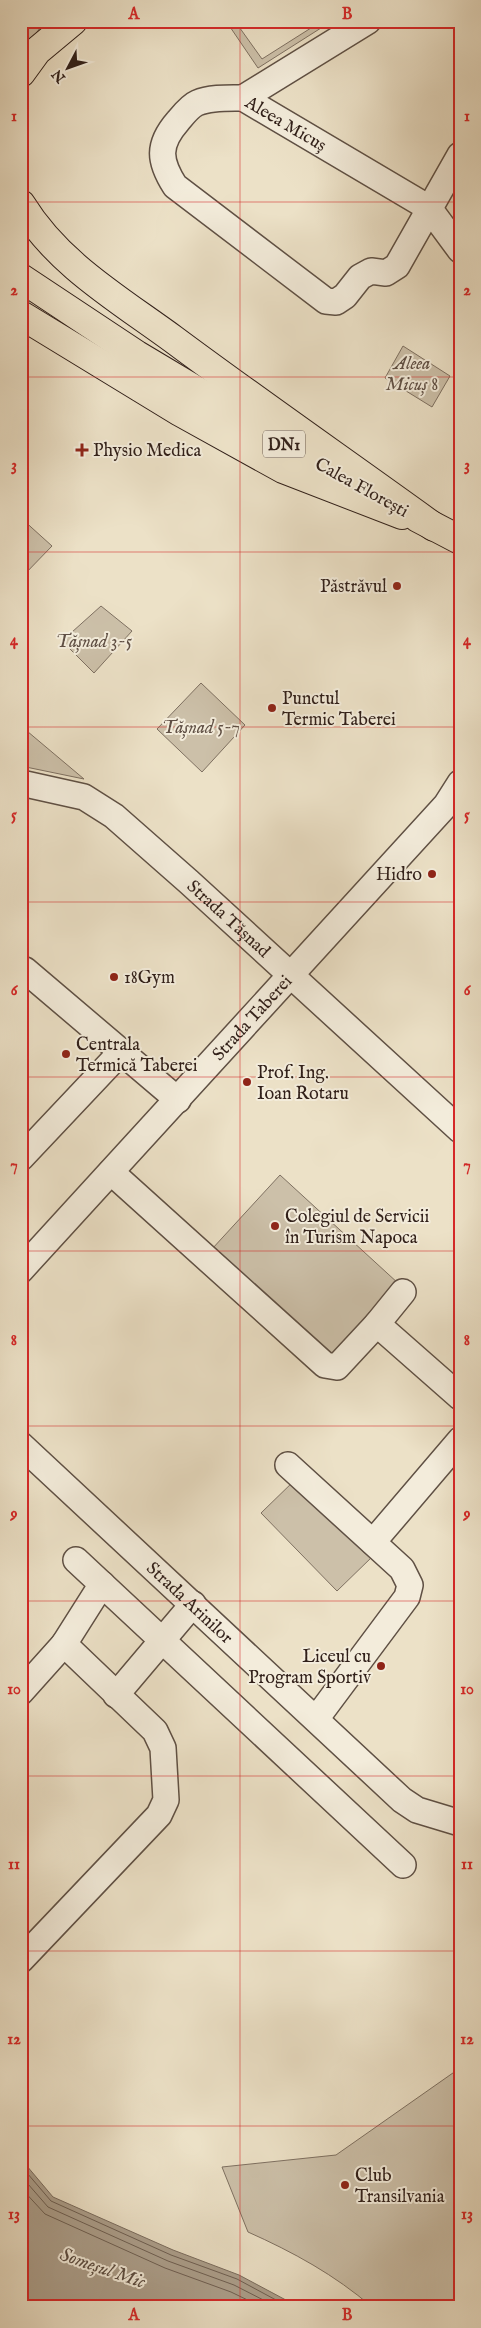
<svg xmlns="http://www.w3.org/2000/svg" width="481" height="2328" viewBox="0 0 481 2328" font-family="'IM FELL English',serif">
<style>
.green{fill:#ccc0a9;stroke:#7e7061}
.water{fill:#ac9f8c;stroke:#7a6c5e}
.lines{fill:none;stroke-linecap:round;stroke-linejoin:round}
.shore{stroke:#6e5f52;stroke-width:1}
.minor-casing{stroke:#5f5044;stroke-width:28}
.major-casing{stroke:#301f19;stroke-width:30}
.minor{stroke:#f3ecdb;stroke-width:25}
.major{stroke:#ece1c7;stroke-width:28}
.tram{stroke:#301f19;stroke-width:1}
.grid{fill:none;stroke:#d62828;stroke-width:1;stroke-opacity:0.55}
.poi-dot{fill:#8f2418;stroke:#f3ecdb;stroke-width:2}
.labels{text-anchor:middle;stroke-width:4;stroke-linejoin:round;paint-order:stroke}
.shield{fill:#f3ecdb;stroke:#6a5c53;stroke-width:1}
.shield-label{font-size:16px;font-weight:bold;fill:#301f19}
.street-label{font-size:18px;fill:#301f19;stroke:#f3ecdb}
.park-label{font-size:18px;font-style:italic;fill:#5f4f44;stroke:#f3ecdb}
.poi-label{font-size:18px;fill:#301f19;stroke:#f3ecdb;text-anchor:start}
.water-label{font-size:19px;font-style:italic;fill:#5b4c41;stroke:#f3ecdb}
.neatline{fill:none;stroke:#d62828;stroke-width:2}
.grid-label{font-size:16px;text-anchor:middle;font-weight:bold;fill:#d62828}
</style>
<rect width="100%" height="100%" fill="#ece1c7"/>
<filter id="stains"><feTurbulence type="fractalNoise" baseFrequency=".004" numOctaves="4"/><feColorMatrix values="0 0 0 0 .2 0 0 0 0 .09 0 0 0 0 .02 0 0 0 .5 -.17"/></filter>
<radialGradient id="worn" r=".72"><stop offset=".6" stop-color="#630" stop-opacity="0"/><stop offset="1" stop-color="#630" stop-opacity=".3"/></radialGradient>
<g class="green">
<path d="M43,21H45L21,54V33Z"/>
<path d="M226,21H241L237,24L262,59L322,21H332L258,68Z"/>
<path d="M403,346L450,376L432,407L385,378Z"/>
<path d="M21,518L52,546L21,578Z"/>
<path d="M101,606L132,631L94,673L62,641Z"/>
<path d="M201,683L245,725L202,772L157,729Z"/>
<path d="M21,726L84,779L21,766Z"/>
<path d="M280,1175L399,1284L332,1358L212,1249Z"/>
<path d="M297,1478L373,1556L337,1591L261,1513Z"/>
<path d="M460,2068V2307H372C335,2275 293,2252 248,2232L222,2167L336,2155Z"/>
</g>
<path class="water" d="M21,2159L53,2197L173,2250L239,2275L299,2307H21Z"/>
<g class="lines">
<g class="shore">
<path d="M21,2166L51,2201L171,2255L237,2279L289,2307"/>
<path d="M21,2176L48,2207L168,2261L234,2285L277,2307"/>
<path d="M21,2188L45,2214L165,2268L231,2292L262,2307"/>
</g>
<g class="minor-casing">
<g id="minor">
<path d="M243,98C229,98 211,97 197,103C190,106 183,115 178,121C157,145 159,161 175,186L326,301L336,302L345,296L360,277L371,271L386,273L397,266L460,155"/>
<path id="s1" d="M243,98L429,208L460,250"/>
<path d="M243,98L368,21"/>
<path id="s2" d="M21,783L84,797L114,816L189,882L460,1130"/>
<path d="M21,974L25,970L178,1100"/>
<path d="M21,1158L122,1051"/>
<path d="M111,1172L325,1365L337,1367L377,1324L460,1397"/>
<path id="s3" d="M21,1270L446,805L460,783"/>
<path d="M377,1324L403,1292"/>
<path id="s4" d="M21,1445L402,1800L417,1810L460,1823"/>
<path d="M288,1465L402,1569L410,1585L407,1597L316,1719"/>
<path d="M373,1542L460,1440"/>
<path d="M76,1560L403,1865"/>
<path d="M21,1692L64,1644L102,1584"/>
<path d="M116,1695L193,1604"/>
<path d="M21,1960L159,1815L166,1800L163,1748L155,1731L64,1644"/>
</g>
</g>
<g class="major-casing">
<g id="major">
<path d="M21,73L37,51L73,21"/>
<path d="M21,204C58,264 117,298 173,339C259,403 347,464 434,527"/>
<path d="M21,278L137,355L323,466"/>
<path d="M21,315L180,412L283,469L402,515"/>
<path d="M418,518L460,540"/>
</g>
</g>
<use href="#minor" class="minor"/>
<use href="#major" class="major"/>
<path class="tram" d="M21,27L33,21"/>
</g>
<path class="grid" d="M240,21V2307M21,202H460M21,377H460M21,552H460M21,727H460M21,902H460M21,1077H460M21,1251H460M21,1426H460M21,1601H460M21,1776H460M21,1951H460M21,2126H460"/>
<g class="poi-dot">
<path d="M79.5 442.5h5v5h5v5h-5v5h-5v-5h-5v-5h5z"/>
<circle cx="397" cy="586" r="5"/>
<circle cx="272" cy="708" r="5"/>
<circle cx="432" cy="874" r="5"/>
<circle cx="114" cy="977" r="5"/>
<circle cx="66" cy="1054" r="5"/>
<circle cx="247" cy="1082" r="5"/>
<circle cx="275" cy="1226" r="5"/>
<circle cx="381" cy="1666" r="5"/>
<circle cx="345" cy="2185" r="5"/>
</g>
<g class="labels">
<rect class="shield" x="263" y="430.5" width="42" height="27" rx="4"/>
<g class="shield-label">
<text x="284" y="450">DN1</text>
</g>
<g class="street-label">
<text dy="6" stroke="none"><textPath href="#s1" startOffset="50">Aleea Micuș</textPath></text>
<text transform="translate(362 487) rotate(29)" y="6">Calea Florești</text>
<text dy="6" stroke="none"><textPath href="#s2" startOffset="254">Strada Tășnad</textPath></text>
<text dy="6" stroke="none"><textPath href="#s3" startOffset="342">Strada Taberei</textPath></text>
<text dy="6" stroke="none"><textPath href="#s4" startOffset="231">Strada Arinilor</textPath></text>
</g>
<g class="park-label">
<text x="412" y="369">Aleea<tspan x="412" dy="21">Micuș 8</tspan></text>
<text x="94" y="647">Tășnad 3-5</text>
<text x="201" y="733">Tășnad 5-7</text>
</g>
<g class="poi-label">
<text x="93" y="456">Physio Medica</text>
<text x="387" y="592" text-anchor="end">Păstrăvul</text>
<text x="282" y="704">Punctul<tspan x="282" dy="21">Termic Taberei</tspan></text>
<text x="422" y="880" text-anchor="end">Hidro</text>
<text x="124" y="983">18Gym</text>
<text x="76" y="1050">Centrala<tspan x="76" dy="21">Termică Taberei</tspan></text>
<text x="257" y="1078">Prof. Ing.<tspan x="257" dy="21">Ioan Rotaru</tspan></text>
<text x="285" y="1222">Colegiul de Servicii<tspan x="285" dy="21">în Turism Napoca</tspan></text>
<text x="371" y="1662" text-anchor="end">Liceul cu<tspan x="371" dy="21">Program Sportiv</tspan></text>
<text x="355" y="2181">Club<tspan x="355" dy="21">Transilvania</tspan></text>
</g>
<g class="water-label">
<text transform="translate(103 2267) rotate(19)" y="7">Someșul Mic</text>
</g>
</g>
<rect width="481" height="2328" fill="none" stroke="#ece1c7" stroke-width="55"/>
<g transform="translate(68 68) rotate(229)" stroke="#f3ecdb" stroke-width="4" paint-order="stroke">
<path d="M0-4L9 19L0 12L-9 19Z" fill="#301f19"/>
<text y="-8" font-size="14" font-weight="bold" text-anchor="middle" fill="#301f19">N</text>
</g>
<rect x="28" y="28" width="426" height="2272" class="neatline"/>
<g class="grid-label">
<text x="134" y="19">A</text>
<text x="347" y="19">B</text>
<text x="14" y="121">1</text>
<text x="467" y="121">1</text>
<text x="14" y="295">2</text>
<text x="467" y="295">2</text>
<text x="14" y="470">3</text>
<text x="467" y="470">3</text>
<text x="14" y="645">4</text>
<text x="467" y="645">4</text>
<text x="14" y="820">5</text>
<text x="467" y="820">5</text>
<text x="14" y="995">6</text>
<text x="467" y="995">6</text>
<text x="14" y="1170">7</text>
<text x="467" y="1170">7</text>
<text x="14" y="1345">8</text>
<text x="467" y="1345">8</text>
<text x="14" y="1519">9</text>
<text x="467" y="1519">9</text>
<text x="14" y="1694">10</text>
<text x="467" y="1694">10</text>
<text x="14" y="1869">11</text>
<text x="467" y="1869">11</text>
<text x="14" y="2044">12</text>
<text x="467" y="2044">12</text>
<text x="14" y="2219">13</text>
<text x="467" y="2219">13</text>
<text x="134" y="2320">A</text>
<text x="347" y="2320">B</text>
</g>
<rect width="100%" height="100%" filter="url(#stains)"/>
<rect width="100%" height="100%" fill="url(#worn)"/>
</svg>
